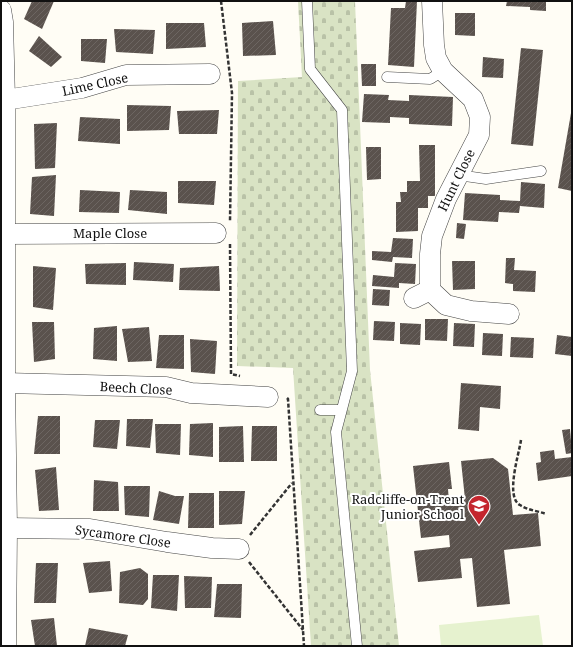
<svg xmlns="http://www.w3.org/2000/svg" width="573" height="647" viewBox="0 0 573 647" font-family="'Noto Serif',serif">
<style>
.cemetery{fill:url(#cemetery-stones)}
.pitch{fill:#e6f2cf}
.building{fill:url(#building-hatch)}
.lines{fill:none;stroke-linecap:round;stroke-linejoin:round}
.service-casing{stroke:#444;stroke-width:11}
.minor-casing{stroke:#444;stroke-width:21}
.path{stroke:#333;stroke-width:2.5;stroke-dasharray:4 2;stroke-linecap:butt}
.service{stroke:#fff;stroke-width:10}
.minor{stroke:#fff;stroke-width:20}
.labels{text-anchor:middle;stroke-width:4;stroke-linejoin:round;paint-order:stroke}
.street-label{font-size:13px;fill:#111;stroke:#fff}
.poi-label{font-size:13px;fill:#111;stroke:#fff;text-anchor:end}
</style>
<defs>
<pattern id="cemetery-stones" width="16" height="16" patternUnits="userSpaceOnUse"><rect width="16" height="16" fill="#d9e3c4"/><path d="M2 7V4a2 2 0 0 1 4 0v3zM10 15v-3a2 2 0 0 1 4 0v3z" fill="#b9c2a7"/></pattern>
<pattern id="building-hatch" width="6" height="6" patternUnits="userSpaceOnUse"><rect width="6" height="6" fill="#5a524d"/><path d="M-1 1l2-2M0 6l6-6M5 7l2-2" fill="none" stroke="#6d6662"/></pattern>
</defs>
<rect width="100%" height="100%" fill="#fffdf5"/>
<path class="cemetery" d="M298,1H355L370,370L399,646H311L293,368L237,366L238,81L302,77Z"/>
<path class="pitch" d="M539,615L543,646H441L439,625Z"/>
<g class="building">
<path d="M32,1H54L42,29L24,19Z"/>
<path d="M406,1H417L414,67L388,65L391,8H405Z"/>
<path d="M507,1H546V11L530,10V7L506,6Z"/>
<path d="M455,13H475V36L455,35Z"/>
<path d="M273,21L276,55L243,56L242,23Z"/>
<path d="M166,23H204L206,47L166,49Z"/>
<path d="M114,29L155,30L153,54L116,52Z"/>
<path d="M39,36L62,57L51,67L29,51Z"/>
<path d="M81,39H107L105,63L81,61Z"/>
<path d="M521,48L543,50L533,146L511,144Z"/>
<path d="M483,57L504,59L503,78L482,77Z"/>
<path d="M361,64H376V86H362Z"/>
<path d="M364,94L389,95L388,100L409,101V95L453,97L452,126L409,124V118L390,117V123L362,122Z"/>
<path d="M127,105L171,106L169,130L127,131Z"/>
<path d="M219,110L217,134H179L177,111Z"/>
<path d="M571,113H572V191L558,188Z"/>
<path d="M80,117L120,119V144L78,141Z"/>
<path d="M57,123L55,168L35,169L34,124Z"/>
<path d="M419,145H435V196H428V208H418V231L396,232V202H401L400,192H407V181H420Z"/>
<path d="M366,147H381V179L367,180Z"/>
<path d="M56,175L54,216L30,214L32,177Z"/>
<path d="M178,181H216L214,205L178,203Z"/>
<path d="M521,182L545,184L544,208L520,206L519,213L499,212L498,222L463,220L465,193L500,195V200L520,201Z"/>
<path d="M80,190L120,192L119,213L79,212Z"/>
<path d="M130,190L167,192V214L128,210Z"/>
<path d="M457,223L466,224L464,239L456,238Z"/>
<path d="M393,238L413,239L412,258L393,257L392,262L372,260V251L391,252Z"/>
<path d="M506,258H515L514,270L536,271L535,292L513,291V284L505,283Z"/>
<path d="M452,261H475V289L453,290Z"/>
<path d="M134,262L174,264L173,282L133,280Z"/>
<path d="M126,263V285L86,284L85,264Z"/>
<path d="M395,263L416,264L415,284L399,283V288L372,286L373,275L394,277Z"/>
<path d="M33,266L56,268L53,310L33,307Z"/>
<path d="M219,266L220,291L179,290L180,268Z"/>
<path d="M373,289L390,290L389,306L372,305Z"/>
<path d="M425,319H448L447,341L425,340Z"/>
<path d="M374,321L395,322L394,341L373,340Z"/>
<path d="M32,322H54L55,359L34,362Z"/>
<path d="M400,323L421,324L420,345L400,344Z"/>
<path d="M454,323L475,324L474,347L453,346Z"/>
<path d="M117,326V361L93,359L94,328Z"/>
<path d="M149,327L152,361L128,362L122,329Z"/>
<path d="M483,333L503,334L502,356L482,355Z"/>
<path d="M159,335H184V369L156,368Z"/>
<path d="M557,335L572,337V356L555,354Z"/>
<path d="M511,337L534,338L533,358L510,357Z"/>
<path d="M190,339L217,341L215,374L191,372Z"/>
<path d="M461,383L501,386L500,409L480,407L479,431L458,429Z"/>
<path d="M38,416H60V454H34Z"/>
<path d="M127,419H153L150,448L126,446Z"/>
<path d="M95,420H120L117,449L93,447Z"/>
<path d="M213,423V457L189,455L190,424Z"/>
<path d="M155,424H181L180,455L156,453Z"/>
<path d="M243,426L244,462H219V427Z"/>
<path d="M252,426H277V461H251Z"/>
<path d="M570,429L572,453L566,454L562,430Z"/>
<path d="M554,450L555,459L572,457V476L538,481L536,463L541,462L540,452Z"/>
<path d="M493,458L508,469L513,515L538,513L541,546L504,550L510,604L477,607L472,558L460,559L462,578L418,582L414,551L450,547L449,535L421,538L413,466L449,462L452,489H448L449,501L465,499L461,461Z"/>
<path d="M56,467L59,510L39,511L35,470Z"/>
<path d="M94,480L118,482L119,511H93Z"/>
<path d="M124,486H150L149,517L125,515Z"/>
<path d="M159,491L175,496H184L179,524L153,520Z"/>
<path d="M219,491H245L242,524L219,525Z"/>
<path d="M189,493H214V528H188Z"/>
<path d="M110,561L112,591L89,593L83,563Z"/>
<path d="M36,563H58L56,603H34Z"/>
<path d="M140,568L148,574V599L143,605L119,603L120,572Z"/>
<path d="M153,575H179L177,611L151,608Z"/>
<path d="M184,576L212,577L211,608H185Z"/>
<path d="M217,584H242L241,618L214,617Z"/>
<path d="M54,618L57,646H35L31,620Z"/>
<path d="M89,628L128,635L125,646H85Z"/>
</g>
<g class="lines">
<g class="service-casing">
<g id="service">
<path d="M307,1L310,69L342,110L352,371L336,432L357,646"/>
<path d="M387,77L430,79L443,71"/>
<path d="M458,175L486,179L541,171"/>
<path d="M320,410H341"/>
</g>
</g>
<g class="minor-casing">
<g id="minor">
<path d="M432,1L434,45L436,58L443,71L473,99L480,117L479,135L446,199L432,236L430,254V290L446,305L471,311L509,314"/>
<path d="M1,10L3,22L5,100V383L7,528L6,646"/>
<path d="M5,100L82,88L126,75L210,74"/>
<path d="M5,234L216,233"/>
<path d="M414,298L430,290"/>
<path d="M5,383L166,387L191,393L268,397"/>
<path d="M7,528L90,529L167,542L212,548L239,549"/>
</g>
</g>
<g class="path">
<path d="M221,1L232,93L230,221"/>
<path d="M230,244L231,374L240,376"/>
<path d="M287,398L288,399L304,646"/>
<path d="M521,440C519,454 505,497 520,505C527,510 538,511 546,514"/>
<path d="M250,535L292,483"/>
<path d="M249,562L303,630"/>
</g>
<use href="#service" class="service"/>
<use href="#minor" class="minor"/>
</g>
<defs>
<g id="school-pin" transform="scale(1.15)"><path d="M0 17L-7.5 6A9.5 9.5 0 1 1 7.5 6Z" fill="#c4262e" stroke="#fff"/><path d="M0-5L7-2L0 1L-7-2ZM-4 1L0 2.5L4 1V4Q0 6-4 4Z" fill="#fff"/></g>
</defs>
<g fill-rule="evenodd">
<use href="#school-pin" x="479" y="506"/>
</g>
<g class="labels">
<g class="street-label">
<text transform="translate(95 84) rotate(-12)" y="5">Lime Close</text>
<text transform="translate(456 180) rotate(-64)" y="5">Hunt Close</text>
<text x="110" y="238">Maple Close</text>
<text transform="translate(136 388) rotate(3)" y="5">Beech Close</text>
<text transform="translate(123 536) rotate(8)" y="5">Sycamore Close</text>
</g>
<g class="poi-label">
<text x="464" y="504">Radcliffe-on-Trent<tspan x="464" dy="15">Junior School</tspan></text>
</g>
</g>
<rect width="573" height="647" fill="none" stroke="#111111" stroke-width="4"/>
</svg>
